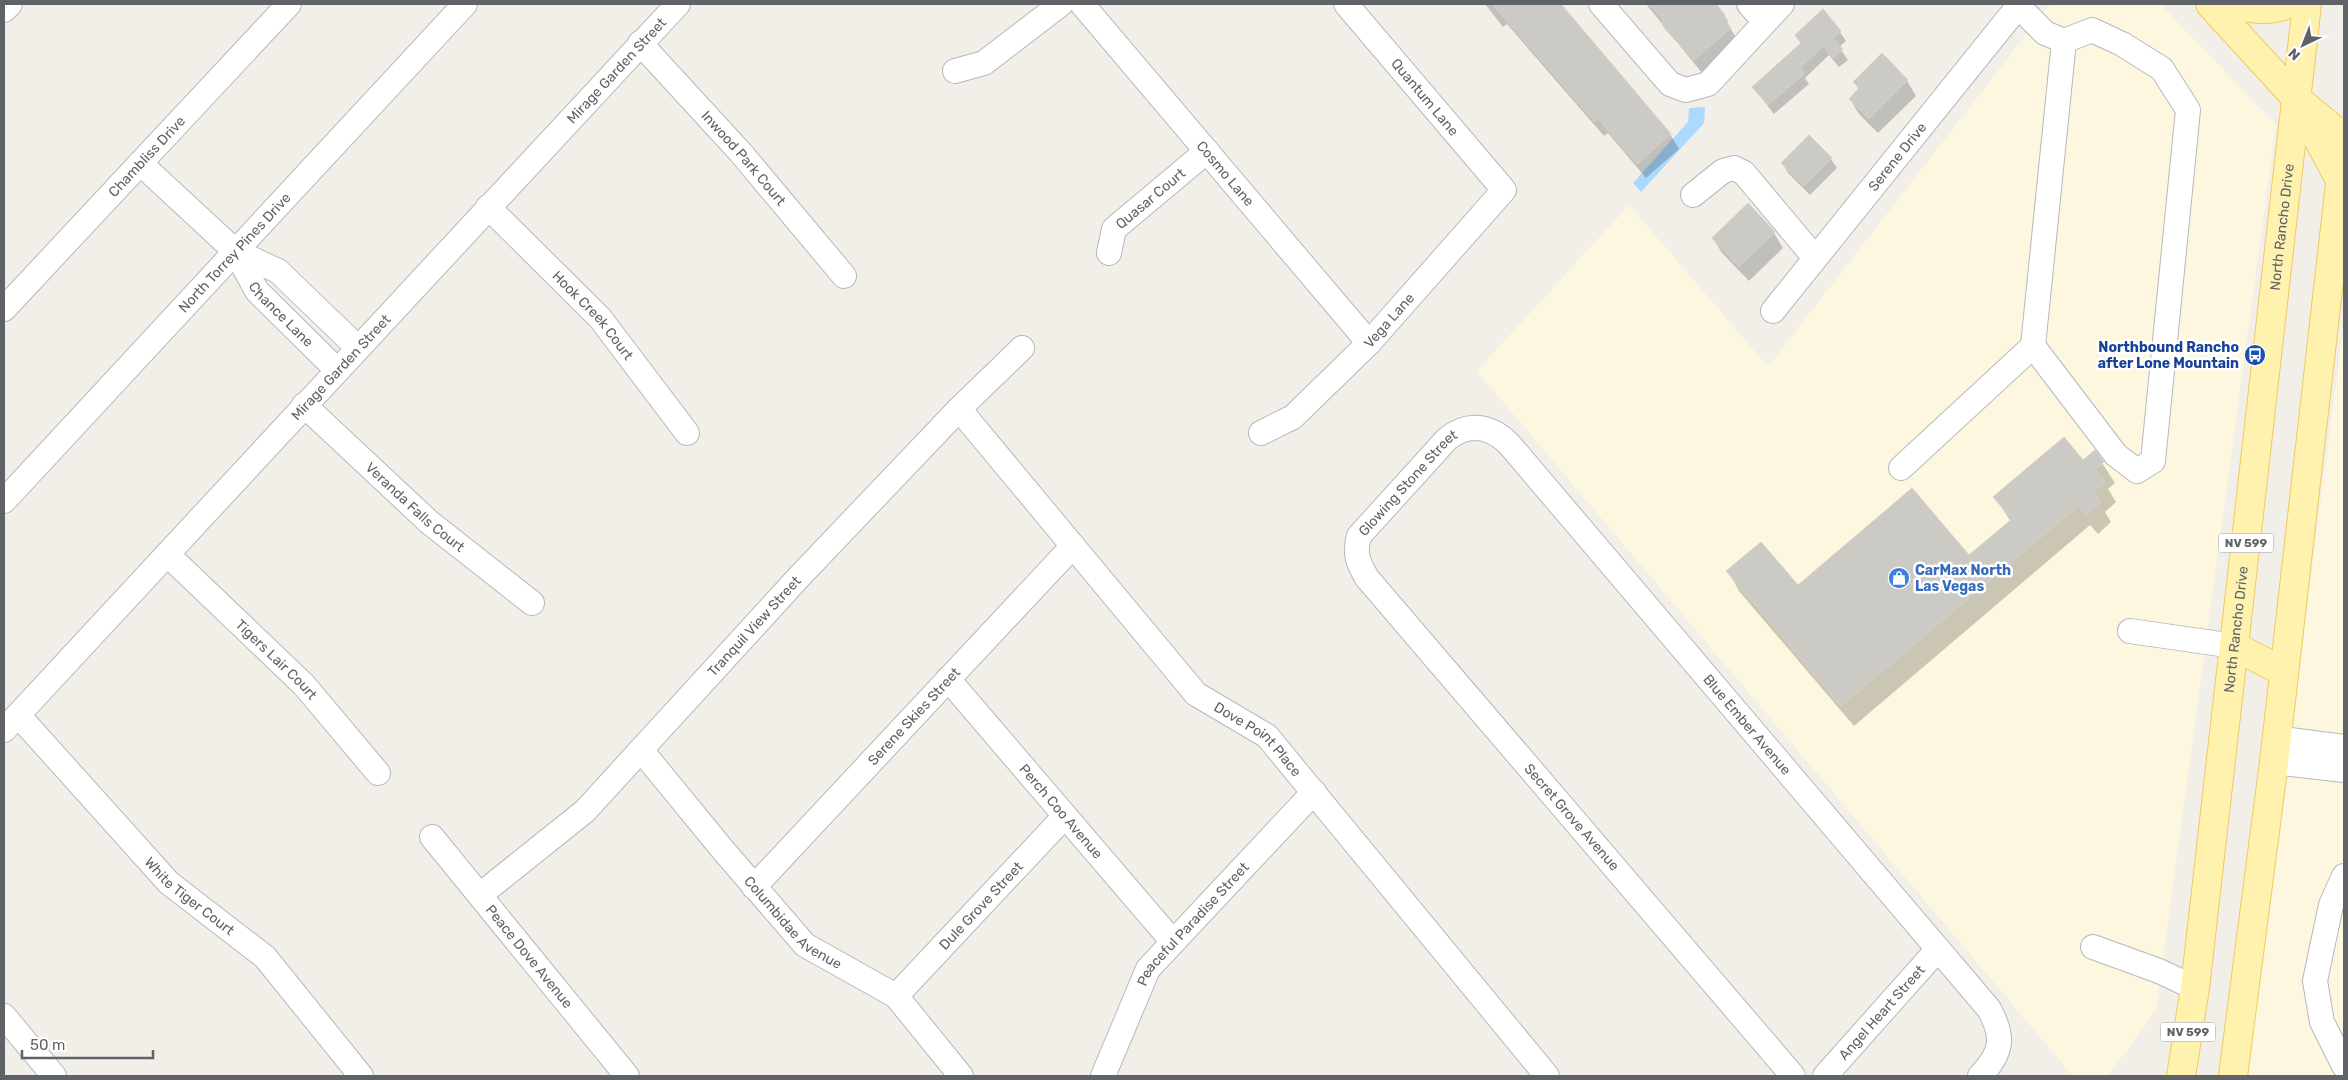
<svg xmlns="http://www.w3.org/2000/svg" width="2348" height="1080" viewBox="0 0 2348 1080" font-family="Rubik,sans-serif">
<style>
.commercial{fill:#fef7e0}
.water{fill:#aadaff}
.shadow{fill:#0003}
.building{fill:#cccac5;stroke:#d6d1c6}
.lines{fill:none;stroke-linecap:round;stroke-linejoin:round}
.minor-casing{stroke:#b5b8bc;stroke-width:26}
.major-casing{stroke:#f2c960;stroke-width:30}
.minor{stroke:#fff;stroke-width:24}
.major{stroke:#fff2af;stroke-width:28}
.labels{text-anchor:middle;stroke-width:5;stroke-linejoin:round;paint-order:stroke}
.shield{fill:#fff;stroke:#8f9295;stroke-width:1}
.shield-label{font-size:12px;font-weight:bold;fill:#5f6368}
.street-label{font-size:14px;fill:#5f6368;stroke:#fff}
.transit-label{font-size:14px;font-weight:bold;fill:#164399;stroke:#fff;text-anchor:end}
.shop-label{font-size:14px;font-weight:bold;fill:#366cbe;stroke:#fff;text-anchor:start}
</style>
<rect width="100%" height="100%" fill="#f1efe8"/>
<g class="commercial">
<path d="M2050,4H2160L2276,125L2156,1010L2108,1076H2073L1477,371L1629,205L1768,367Z"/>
<path d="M2344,322V1076H2246Z"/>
</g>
<path class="water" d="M1705,107L1704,123L1641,192L1633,183L1688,122L1689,108Z"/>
<g class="shadow">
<path d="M1485,4H1558L1670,134L1679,149L1646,178L1608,133L1604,136L1507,24L1503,27Z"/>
<path d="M1646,4H1714L1724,16L1738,42L1702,73Z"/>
<path d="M1840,32L1846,41L1839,47L1848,60L1839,67L1829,55L1805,78L1809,84L1774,114L1753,87L1801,44L1796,36Z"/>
<path d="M1882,55L1907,81L1916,96L1878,133L1859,114L1850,99L1859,90L1854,82Z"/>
<path d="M1831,159L1837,168L1810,195L1788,173L1783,164Z"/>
<path d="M1748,205L1774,233L1783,248L1749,281L1722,253L1713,238Z"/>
<path d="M2095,452L2115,483L2108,489L2116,502L2105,512L2111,522L2098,534L2090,525L1854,726L1739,591L1728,571L1797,587L1969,557L2011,522L1995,497L2083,462Z"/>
</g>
<g class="building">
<path d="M1492,4H1561L1671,134L1637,164L1598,119L1595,122Z"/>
<path d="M1649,4H1716L1725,15L1724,16L1728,21L1726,23L1731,28L1694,60L1665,29L1662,23L1664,21Z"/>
<path d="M1823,9L1841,31L1833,38L1843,49L1833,58L1823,46L1800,68L1804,74L1768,105L1752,87L1801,43L1795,35Z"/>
<path d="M1882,53L1908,80L1869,119L1849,99L1859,88L1853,82Z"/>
<path d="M1809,135L1832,158L1804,186L1781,163Z"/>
<path d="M1748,203L1775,232L1739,267L1712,238Z"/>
<path d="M2064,437L2083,460L2095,450L2104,462L2095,470L2106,482L2093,492L2101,502L2086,515L2078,506L1841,706L1726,571L1761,542L1798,585L1912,488L1969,555L2012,519L1993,497Z"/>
</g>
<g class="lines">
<g class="minor-casing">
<g id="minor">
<path id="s1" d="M1082,4L1369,343"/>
<path d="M1601,4L1670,84L1686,90L1708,84L1782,4"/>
<path d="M1749,4L1765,22"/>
<path d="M2018,6L2045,33L2064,41L2092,30L2122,44L2162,69L2188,110L2153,461L2137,471L2116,455L2033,346L2064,41"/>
<path d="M4,10L10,4"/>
<path id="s2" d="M640,43L741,153L844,276"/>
<path d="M955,71L984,63L1061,4"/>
<path d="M140,163L235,251L278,271L358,348"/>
<path d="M1693,195L1723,171L1734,168L1744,173L1815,258"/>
<path id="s3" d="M488,207L600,318L687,433"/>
<path id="s4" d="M235,251L257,291L337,370"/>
<path id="s5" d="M1109,253L1114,229L1207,151"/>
<path id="s6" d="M4,309L289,4"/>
<path id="s7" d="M1773,311L2020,4"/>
<path id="s8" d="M304,405L429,522L532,603"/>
<path id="s9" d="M959,409L1196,694L1267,736L1547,1076"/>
<path id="s10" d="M1261,433L1293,417L1369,343L1504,190L1346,4"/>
<path d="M1901,468L2033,346"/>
<path id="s11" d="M4,501L465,4"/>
<path id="s12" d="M167,554L304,685L378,773"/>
<path d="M2130,631L2234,646"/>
<path id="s13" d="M948,679L1173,942"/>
<path id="s14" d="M18,715L169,883L265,957L361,1076"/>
<path id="s15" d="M4,730L678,4"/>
<path d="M2276,738L2344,747"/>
<path id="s16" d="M641,750L723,850L805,945L896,996L961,1076"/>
<path d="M2274,762L2344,770"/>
<path id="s17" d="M432,837L627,1076"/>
<path d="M2344,876L2331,905L2315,981L2322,1022L2344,1066"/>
<path id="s18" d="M754,887L1073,546"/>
<path id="s19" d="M480,895L585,811L798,578L959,409L1022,348"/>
<path d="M2093,947L2159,971L2195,988"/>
<path id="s20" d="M896,996L1065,816"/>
<path d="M4,1016L54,1076"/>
<path id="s21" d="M1103,1076L1148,969L1314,792"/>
<path id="s22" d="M1793,1076L1367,578C1358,563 1354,553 1359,536L1447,439C1468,422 1490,425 1509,444L1989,1009C2005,1038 2002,1053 1980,1076"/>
<path id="s23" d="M1825,1076L1938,949"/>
</g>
</g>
<g class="major-casing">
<g id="major">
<path d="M2210,4L2296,98L2344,138"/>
<path d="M2229,4C2250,8 2268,13 2288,4"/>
<path d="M2302,109L2342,184"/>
<path d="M2234,646L2284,672"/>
<path id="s24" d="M2181,1076L2195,988L2307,4"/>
<path d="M2233,1076L2274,762L2344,149"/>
</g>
</g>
<use href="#minor" class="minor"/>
<use href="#major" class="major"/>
</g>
<defs>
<g id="bus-disc" transform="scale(1.125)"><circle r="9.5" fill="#1a4fb4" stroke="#fff"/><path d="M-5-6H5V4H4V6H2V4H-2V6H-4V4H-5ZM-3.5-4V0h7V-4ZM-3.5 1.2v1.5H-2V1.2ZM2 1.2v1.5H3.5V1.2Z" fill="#fff"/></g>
<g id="shop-disc" transform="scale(1.125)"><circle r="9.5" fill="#3f7fe0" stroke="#fff"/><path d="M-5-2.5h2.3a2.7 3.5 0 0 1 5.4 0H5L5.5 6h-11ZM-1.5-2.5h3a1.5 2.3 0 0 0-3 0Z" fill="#fff"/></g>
</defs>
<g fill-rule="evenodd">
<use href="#bus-disc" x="2255" y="355"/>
<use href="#shop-disc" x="1899" y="578"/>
</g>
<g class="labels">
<g class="shield">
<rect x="2218.5" y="533.5" width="55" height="19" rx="4"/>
<rect x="2160.5" y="1022.5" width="55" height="19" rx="4"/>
</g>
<g class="shield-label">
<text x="2246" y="547">NV 599</text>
<text x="2188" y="1036">NV 599</text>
</g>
<g class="street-label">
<text dy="5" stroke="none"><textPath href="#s15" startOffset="900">Mirage Garden Street</textPath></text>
<text transform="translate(1425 97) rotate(50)" y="5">Quantum Lane</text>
<text dy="5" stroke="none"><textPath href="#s6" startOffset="209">Chambliss Drive</textPath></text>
<text dy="5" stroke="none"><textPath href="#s7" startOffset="198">Serene Drive</textPath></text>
<text dy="5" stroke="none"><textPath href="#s2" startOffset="155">Inwood Park Court</textPath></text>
<text dy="5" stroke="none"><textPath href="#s1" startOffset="222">Cosmo Lane</textPath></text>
<text dy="5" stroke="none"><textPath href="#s5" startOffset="72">Quasar Court</textPath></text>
<text dy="5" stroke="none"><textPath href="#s24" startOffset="855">North Rancho Drive</textPath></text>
<text dy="5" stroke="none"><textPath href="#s11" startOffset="339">North Torrey Pines Drive</textPath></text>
<text dy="5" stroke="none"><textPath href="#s4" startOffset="79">Chance Lane</textPath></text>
<text dy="5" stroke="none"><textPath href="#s3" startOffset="151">Hook Creek Court</textPath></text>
<text dy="5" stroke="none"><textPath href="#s10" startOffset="172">Vega Lane</textPath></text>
<text dy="5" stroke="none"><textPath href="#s15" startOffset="495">Mirage Garden Street</textPath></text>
<text dy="5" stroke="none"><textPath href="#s22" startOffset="772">Glowing Stone Street</textPath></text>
<text dy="5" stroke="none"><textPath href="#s8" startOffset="151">Veranda Falls Court</textPath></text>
<text dy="5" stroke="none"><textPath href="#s19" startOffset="385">Tranquil View Street</textPath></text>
<text dy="5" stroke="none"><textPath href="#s24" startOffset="450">North Rancho Drive</textPath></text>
<text dy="5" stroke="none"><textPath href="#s12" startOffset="152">Tigers Lair Court</textPath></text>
<text dy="5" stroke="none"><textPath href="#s18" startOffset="234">Serene Skies Street</textPath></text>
<text dy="5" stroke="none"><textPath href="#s22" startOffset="1268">Blue Ember Avenue</textPath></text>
<text dy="5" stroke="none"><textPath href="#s9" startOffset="448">Dove Point Place</textPath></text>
<text dy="5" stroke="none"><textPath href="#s13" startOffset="174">Perch Coo Avenue</textPath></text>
<text transform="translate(1572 817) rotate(49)" y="5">Secret Grove Avenue</text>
<text dy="5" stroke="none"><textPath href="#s14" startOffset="250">White Tiger Court</textPath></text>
<text dy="5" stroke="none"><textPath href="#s20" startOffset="124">Dule Grove Street</textPath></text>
<text dy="5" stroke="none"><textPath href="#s16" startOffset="231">Columbidae Avenue</textPath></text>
<text dy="5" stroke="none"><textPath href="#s21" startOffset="179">Peaceful Paradise Street</textPath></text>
<text dy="5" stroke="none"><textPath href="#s17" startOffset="154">Peace Dove Avenue</textPath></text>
<text dy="5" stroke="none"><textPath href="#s23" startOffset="85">Angel Heart Street</textPath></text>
</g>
<g class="transit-label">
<text x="2239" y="352">Northbound Rancho<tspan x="2239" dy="16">after Lone Mountain</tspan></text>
</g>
<g class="shop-label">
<text x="1915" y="575">CarMax North<tspan x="1915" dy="16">Las Vegas</tspan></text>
</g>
</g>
<rect width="2348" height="1080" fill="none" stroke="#5f6368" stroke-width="10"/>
<g transform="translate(2303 45) rotate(223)" stroke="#ffffff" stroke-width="4" paint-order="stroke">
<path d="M0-4L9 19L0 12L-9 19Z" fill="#5f6368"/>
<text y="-8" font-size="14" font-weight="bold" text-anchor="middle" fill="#5f6368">N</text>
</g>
<path d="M22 1050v8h131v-8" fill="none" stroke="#5f6368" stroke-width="2.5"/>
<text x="30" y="1050" font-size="15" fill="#5f6368" stroke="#ffffff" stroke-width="4" paint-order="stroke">50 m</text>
</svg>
